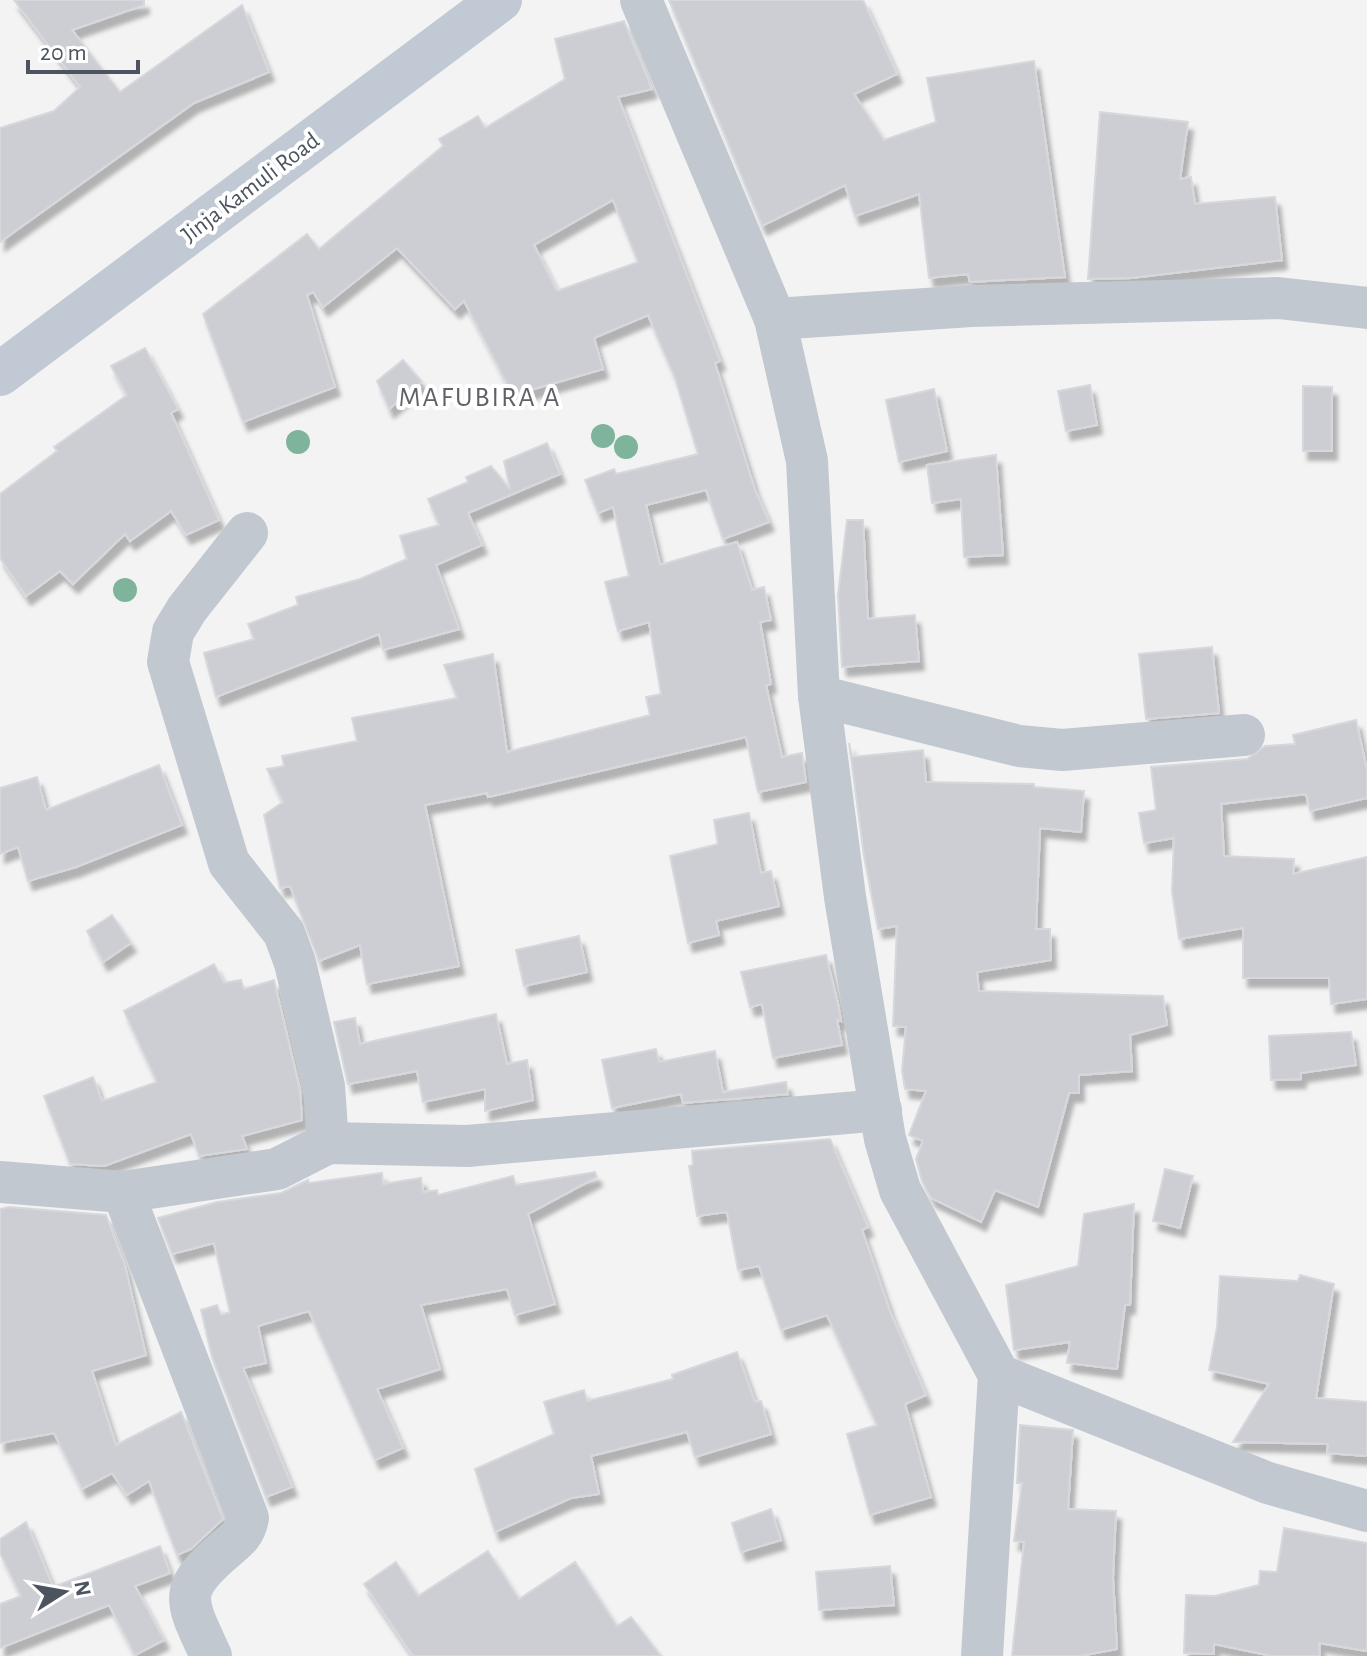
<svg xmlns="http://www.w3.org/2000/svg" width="1367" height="1656" viewBox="0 0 1367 1656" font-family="'Alegreya Sans',sans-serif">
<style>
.building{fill:#cdced4;stroke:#d7d8dd;stroke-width:2;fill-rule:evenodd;filter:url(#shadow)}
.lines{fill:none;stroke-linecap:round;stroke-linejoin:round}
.street{stroke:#c1c8d0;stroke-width:42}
.secondary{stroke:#c1c9d4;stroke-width:44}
.tree{fill:#7eb39c}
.labels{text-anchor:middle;stroke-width:8;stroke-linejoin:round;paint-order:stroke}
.street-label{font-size:24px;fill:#4b545f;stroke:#fff}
.quarter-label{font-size:28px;letter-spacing:2px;fill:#5f6267;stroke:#fff}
</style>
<defs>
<filter id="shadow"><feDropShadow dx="5" dy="9" stdDeviation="2" flood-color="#0004"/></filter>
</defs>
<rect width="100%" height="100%" fill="#f4f3f3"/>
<g class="building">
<path d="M14,0H144V5L72,30L120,92L242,5L269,72L194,103L0,242V128L54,111L80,87Z"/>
<path d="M669,0H863L897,74L854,94L884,140L936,122L927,78L1034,61L1065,277L970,282L968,274L929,278L919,194L855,216L845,185L762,226Z"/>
<path d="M624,21L652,89L618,97L720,361L715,363L755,490L769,522L723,539L706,490L646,505L660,565L737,542L752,590L764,587L771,620L760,622L771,684L766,685L782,757L802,753L806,782L758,792L746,737L488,797L487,793L425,805L459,966L367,984L360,945L319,961L290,886L280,888L264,815L283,802L267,769L284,766L282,756L357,741L352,718L457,698L444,665L493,654L507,752L650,715L646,697L661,694L649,622L618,631L605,582L629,576L613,507L598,513L585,480L614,469L616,474L698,454L675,378L648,315L594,338L603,369L513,395L464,301L455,309L397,248L323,307L313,292L307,295L335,387L243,422L203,314L307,234L319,249L443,146L439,139L478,116L485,128L565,79L555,39ZM613,200L638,262L557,291L534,245Z"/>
<path d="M1100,112L1188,122L1180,179L1191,177L1195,204L1275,197L1282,260L1131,278L1088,279Z"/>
<path d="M145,348L178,409L171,413L219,520L186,535L171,511L130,541L125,534L73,584L60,571L26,596L0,558V494L57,451L54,447L127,395L111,366Z"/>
<path d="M403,360L422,382L389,409L377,381Z"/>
<path d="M1090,385L1097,425L1066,431L1058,391Z"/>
<path d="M1303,386L1332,387V451H1303Z"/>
<path d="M934,389L947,451L899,462L886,400Z"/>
<path d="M547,443L560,474L468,513L482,545L436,565L459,629L383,650L379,634L216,697L204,653L254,639L248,624L298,605L296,597L360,579L407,559L400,536L439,525L428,499L468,482L466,477L491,466L510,489L504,461Z"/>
<path d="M996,455L1003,555L964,557L961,499L932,503L927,465Z"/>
<path d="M847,520H863L868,619L915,615L919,661L842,667L838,595Z"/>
<path d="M1212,647L1219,713L1146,719L1139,654Z"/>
<path d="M1356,720L1367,770V798L1310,811L1306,794L1221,804L1224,856L1294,859L1293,874L1367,857V999L1331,1004L1329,978H1243V928L1179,939L1172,891L1174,838L1144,843L1139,813L1156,810L1151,767L1247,759L1265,746L1295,744L1293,735Z"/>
<path d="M849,743L852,757L923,750L926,782L1034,784V787L1084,791L1081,832L1040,828L1036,929H1050L1051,960L977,972L979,991L1163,996L1167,1025L1130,1035L1132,1071L1079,1075V1093H1069L1038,1207L995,1190L981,1222L931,1198L922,1181L916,1159L923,1141L909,1135L926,1091L905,1089L902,1070L906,1027L893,1026L897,926L878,929L864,856Z"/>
<path d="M159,765L182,825L76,867L28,881L18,847L0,854V788L37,777L46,810Z"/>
<path d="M749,813L761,873L771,871L779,906L716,921L719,935L688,943L670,856L718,844L714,820Z"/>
<path d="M112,915L131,943L103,962L87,931Z"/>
<path d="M579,936L587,972L524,986L516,950Z"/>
<path d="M826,955L838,1004L841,1021L837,1020L842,1045L773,1058L762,1004L750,1007L741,972Z"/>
<path d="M214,964L224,983L241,980L244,989L274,980L300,1090L302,1120L242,1136L247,1149L199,1156L191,1134L104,1166L70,1164L44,1096L93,1077L102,1101L157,1082L124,1011Z"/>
<path d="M496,1014L507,1064L527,1060L533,1100L485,1111V1089L423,1102L417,1071L348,1084L334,1022L355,1018L360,1044Z"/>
<path d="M1351,1032L1356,1065L1301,1073V1079L1271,1080L1269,1036Z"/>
<path d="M656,1049L659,1062L715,1051L723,1092L786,1082L788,1094L683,1103L681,1094L612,1108L602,1060Z"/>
<path d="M830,1139L868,1227L862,1230L891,1314L926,1395L905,1404L931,1497L870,1515L847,1434L877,1425L827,1315L781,1330L759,1266L738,1270L727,1212L697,1216L689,1166L693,1165L692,1151Z"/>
<path d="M1165,1169L1193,1176L1180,1228L1153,1221Z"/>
<path d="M595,1172L597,1177L528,1214L555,1304L515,1315L507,1289L421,1305L440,1369L377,1389L403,1448L375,1460L309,1311L258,1326L266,1363L243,1368L292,1487L266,1497L212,1357L201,1310L217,1305L221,1315L230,1312L214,1243L172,1254L158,1218L217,1202L281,1193L308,1180L309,1183L382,1173L383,1184L421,1178L423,1192L437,1190L438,1195L513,1176L516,1185Z"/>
<path d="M1134,1204L1130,1305H1125L1117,1369L1067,1363L1070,1342L1014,1350L1006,1285L1078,1266L1084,1214Z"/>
<path d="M9,1207L106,1215L125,1266L146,1355L92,1371L116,1445L181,1412L223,1519L191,1549L177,1555L149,1481L127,1495L112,1473L82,1489L54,1433L0,1443V1209Z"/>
<path d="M1300,1275L1334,1284L1316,1398L1367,1402V1456L1327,1453L1328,1444L1233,1442L1269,1384L1209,1370L1217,1327L1220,1276L1298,1281Z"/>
<path d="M737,1352L755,1402L761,1401L771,1434L695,1457L687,1432L591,1456L599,1494L571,1498L495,1532L475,1469L554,1434L544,1402L584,1390L587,1401L673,1379L672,1375Z"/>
<path d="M1020,1425L1073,1430L1068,1509L1116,1511L1113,1578L1117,1649L1080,1656H1012L1024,1542L1014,1541L1022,1483H1017Z"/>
<path d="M771,1509L781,1540L741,1552L732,1523Z"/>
<path d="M26,1522L53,1587L160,1546L170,1573L135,1586L164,1640L135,1655L109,1605L0,1648V1604L21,1596L0,1553V1539Z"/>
<path d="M1284,1528L1367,1543V1651L1319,1643L1320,1656H1272L1214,1644V1654L1184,1653L1186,1595L1215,1596L1259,1585L1260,1571L1277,1572Z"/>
<path d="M488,1551L519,1599L575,1562L617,1626L631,1617L661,1656H413L364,1584L396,1562L418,1596Z"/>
<path d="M890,1566L894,1605L819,1610L816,1572Z"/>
</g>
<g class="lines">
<g class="street">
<path d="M641,0L775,319L807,461L819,696L845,897L885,1139L900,1190L999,1375L982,1656"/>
<path d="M775,319L971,306L1278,298L1367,308"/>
<path d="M247,533L187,609L173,632L168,662L229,863L284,933L295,963L324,1086L328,1143"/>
<path d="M819,696L1019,746L1062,750L1244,735"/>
<path d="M0,1182L123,1192L277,1169L328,1143L467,1146L881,1110"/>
<path d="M123,1192L248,1518C245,1533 239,1538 227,1548C176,1591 185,1599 211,1656"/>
<path d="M999,1375L1268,1483L1367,1511"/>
</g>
<path class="secondary" d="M0,374L500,0"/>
</g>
<g class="tree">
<circle cx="603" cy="436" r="12"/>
<circle cx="298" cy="442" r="12"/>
<circle cx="626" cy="447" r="12"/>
<circle cx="125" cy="590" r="12"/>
</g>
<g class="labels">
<g class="street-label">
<text transform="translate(250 187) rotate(-37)" y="8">Jinja Kamuli Road</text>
</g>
<g class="quarter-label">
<text x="480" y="406">MAFUBIRA A</text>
</g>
</g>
<g transform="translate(64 1592) rotate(79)" stroke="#ffffff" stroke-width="6" paint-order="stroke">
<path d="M0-6L14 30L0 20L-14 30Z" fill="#4b545f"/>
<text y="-12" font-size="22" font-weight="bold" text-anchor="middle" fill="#4b545f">N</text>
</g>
<path d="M28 60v12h110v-12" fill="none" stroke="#4b545f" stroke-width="4"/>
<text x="40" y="60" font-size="24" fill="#4b545f" stroke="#ffffff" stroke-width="6" paint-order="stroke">20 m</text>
</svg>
